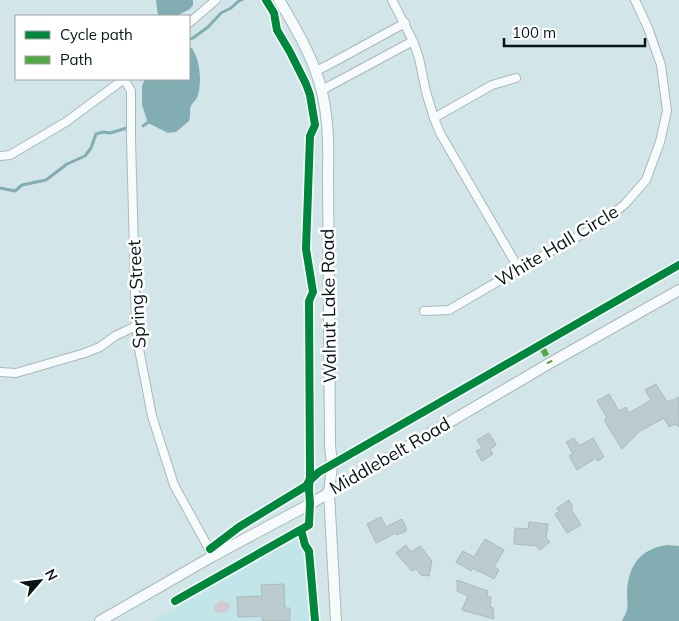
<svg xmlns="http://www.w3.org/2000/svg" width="679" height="621" viewBox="0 0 679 621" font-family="Mulish,sans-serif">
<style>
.built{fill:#c1e5e9}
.green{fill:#d1cad2}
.water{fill:#82aeb3}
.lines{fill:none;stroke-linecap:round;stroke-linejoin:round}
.stream{stroke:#82aeb3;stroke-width:3}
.building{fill:#bcccce;stroke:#aababc}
.minor-casing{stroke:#a8b8ba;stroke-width:10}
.tertiary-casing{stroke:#a8b8ba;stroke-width:12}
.minor{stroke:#f8fbfc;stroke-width:8}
.tertiary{stroke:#f8fbfc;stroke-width:10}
.quiet{stroke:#50a942;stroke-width:6;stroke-dasharray:12 6;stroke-linecap:butt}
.cycleway-casing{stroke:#fff;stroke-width:11}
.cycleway{stroke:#00873e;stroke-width:8}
.labels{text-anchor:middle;stroke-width:5;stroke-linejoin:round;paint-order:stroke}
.street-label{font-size:18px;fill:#081618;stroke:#fff}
</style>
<rect width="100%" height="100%" fill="#d2e6e9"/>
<path class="built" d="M306,533L309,621H153Z"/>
<path class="green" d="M220,601L230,603V608L227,612L215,613L214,606Z"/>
<g class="water">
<path d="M156,0H193V5L190,9L176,16H158Z"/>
<path d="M189,48H192C200,60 202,82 198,95C197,100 193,102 191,106C189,110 191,116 189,121L176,132L168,133L148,123L142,105V86L145,79H189Z"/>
<path d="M667,545L679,546V621H622C623,618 626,614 627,610C628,605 627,597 627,591C629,565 640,549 667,545Z"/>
</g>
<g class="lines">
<g class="stream">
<path d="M189,39L193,38L208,27L221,13L231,8L240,0H242"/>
<path d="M143,126L150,121"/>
<path d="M0,188L15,191L22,185L46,180L67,164L85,156L91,148L96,134L103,132L110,133L127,128"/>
</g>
</g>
<g class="building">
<path d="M656,384L667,402L671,400H673L679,397V427L675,424L669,427L664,418L640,431L622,449L604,420L607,418L597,401L609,394L619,411L626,407L629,413L651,400L645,390Z"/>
<path d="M489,433L496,445L490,449L493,454L482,461L476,451L482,448L477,440Z"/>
<path d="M574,438L579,446L593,438L604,457L598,461L596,458L577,470L569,456L573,454L566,442Z"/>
<path d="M569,500L573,508L571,509L581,525L567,533L555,514L559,512L557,508Z"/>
<path d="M381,517L386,527L402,519L406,528V531L397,535L396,533L376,543L367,524Z"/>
<path d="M529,522L548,524L546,538L550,542L540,550L536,546L514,544L515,528L528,529Z"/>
<path d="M485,539L504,550L494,567L499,570L494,579L479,571V572L473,568L471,571L456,562L463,551L474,557Z"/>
<path d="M406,545L411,552L420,546L432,561L429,576L421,575L416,569L412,571L396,553Z"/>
<path d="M457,580L488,591L487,596L491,597L490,607L493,608L494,619L462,610L468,596L457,591Z"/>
<path d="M284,584L285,608H290V621H263L262,616L238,617L237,597L262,596L261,585Z"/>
</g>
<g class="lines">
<g class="minor-casing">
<g id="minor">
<path d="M392,0L413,41L419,58L426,92L434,118L440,133L519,269"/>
<path d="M189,23L216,0"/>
<path d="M316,71L330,64L405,23"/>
<path d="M124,79L131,91V139L136,326L139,349L152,416L174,485L213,556"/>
<path d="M322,90L413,41"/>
<path d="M434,118L492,85L516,78"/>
<path d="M0,156L10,155L66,122L124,79"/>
<path d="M424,311L449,310L519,269L599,225L625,204L646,180L660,142L667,111L661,65L648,28L635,0"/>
<path d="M0,372L16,373L85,353L100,347L115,336L136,326"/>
</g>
</g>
<g class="tertiary-casing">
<g id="tertiary">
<path d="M279,0C293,23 307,47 316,72C328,105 329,139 328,174L330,445L332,466L329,493L336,621"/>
<path d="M100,621L213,556L310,504L550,363L679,290"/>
</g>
</g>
<use href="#minor" class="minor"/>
<use href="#tertiary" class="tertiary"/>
<path class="quiet" d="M541,345L550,363"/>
<g class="cycleway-casing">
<g id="cycleway">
<path d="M301,530L305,545L309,551L315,621"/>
<path d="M210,549L239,527L306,486L309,481L319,472L679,265"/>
<path d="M175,601L309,525L310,504L309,489L310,476L309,301L313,292L306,249L310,136L315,125L310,95L306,84L290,52L277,30L274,13L266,0"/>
</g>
</g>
<use href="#cycleway" class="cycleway"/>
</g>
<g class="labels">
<g class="street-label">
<text transform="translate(557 246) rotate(-31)" y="6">White Hall Circle</text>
<text transform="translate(137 294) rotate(-93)" y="6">Spring Street</text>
<text transform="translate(329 306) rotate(-91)" y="6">Walnut Lake Road</text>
<text transform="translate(390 456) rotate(-30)" y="6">Middlebelt Road</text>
</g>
</g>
<rect x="15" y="15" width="175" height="65" fill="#ffffff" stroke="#9ca2a3"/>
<rect x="25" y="31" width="25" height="8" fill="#00873e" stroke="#9ca2a3"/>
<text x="60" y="40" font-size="15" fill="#081618">Cycle path</text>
<rect x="25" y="56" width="25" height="8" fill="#50a942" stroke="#9ca2a3"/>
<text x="60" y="65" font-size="15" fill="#081618">Path</text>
<g transform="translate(40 581) rotate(62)" stroke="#ffffff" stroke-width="4" paint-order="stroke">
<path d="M0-4L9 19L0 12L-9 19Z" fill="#081618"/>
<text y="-8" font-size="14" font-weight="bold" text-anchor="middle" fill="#081618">N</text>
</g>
<path d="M504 38v8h141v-8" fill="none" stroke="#081618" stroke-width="2.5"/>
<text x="512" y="38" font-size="15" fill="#081618" stroke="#ffffff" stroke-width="4" paint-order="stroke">100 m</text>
</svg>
